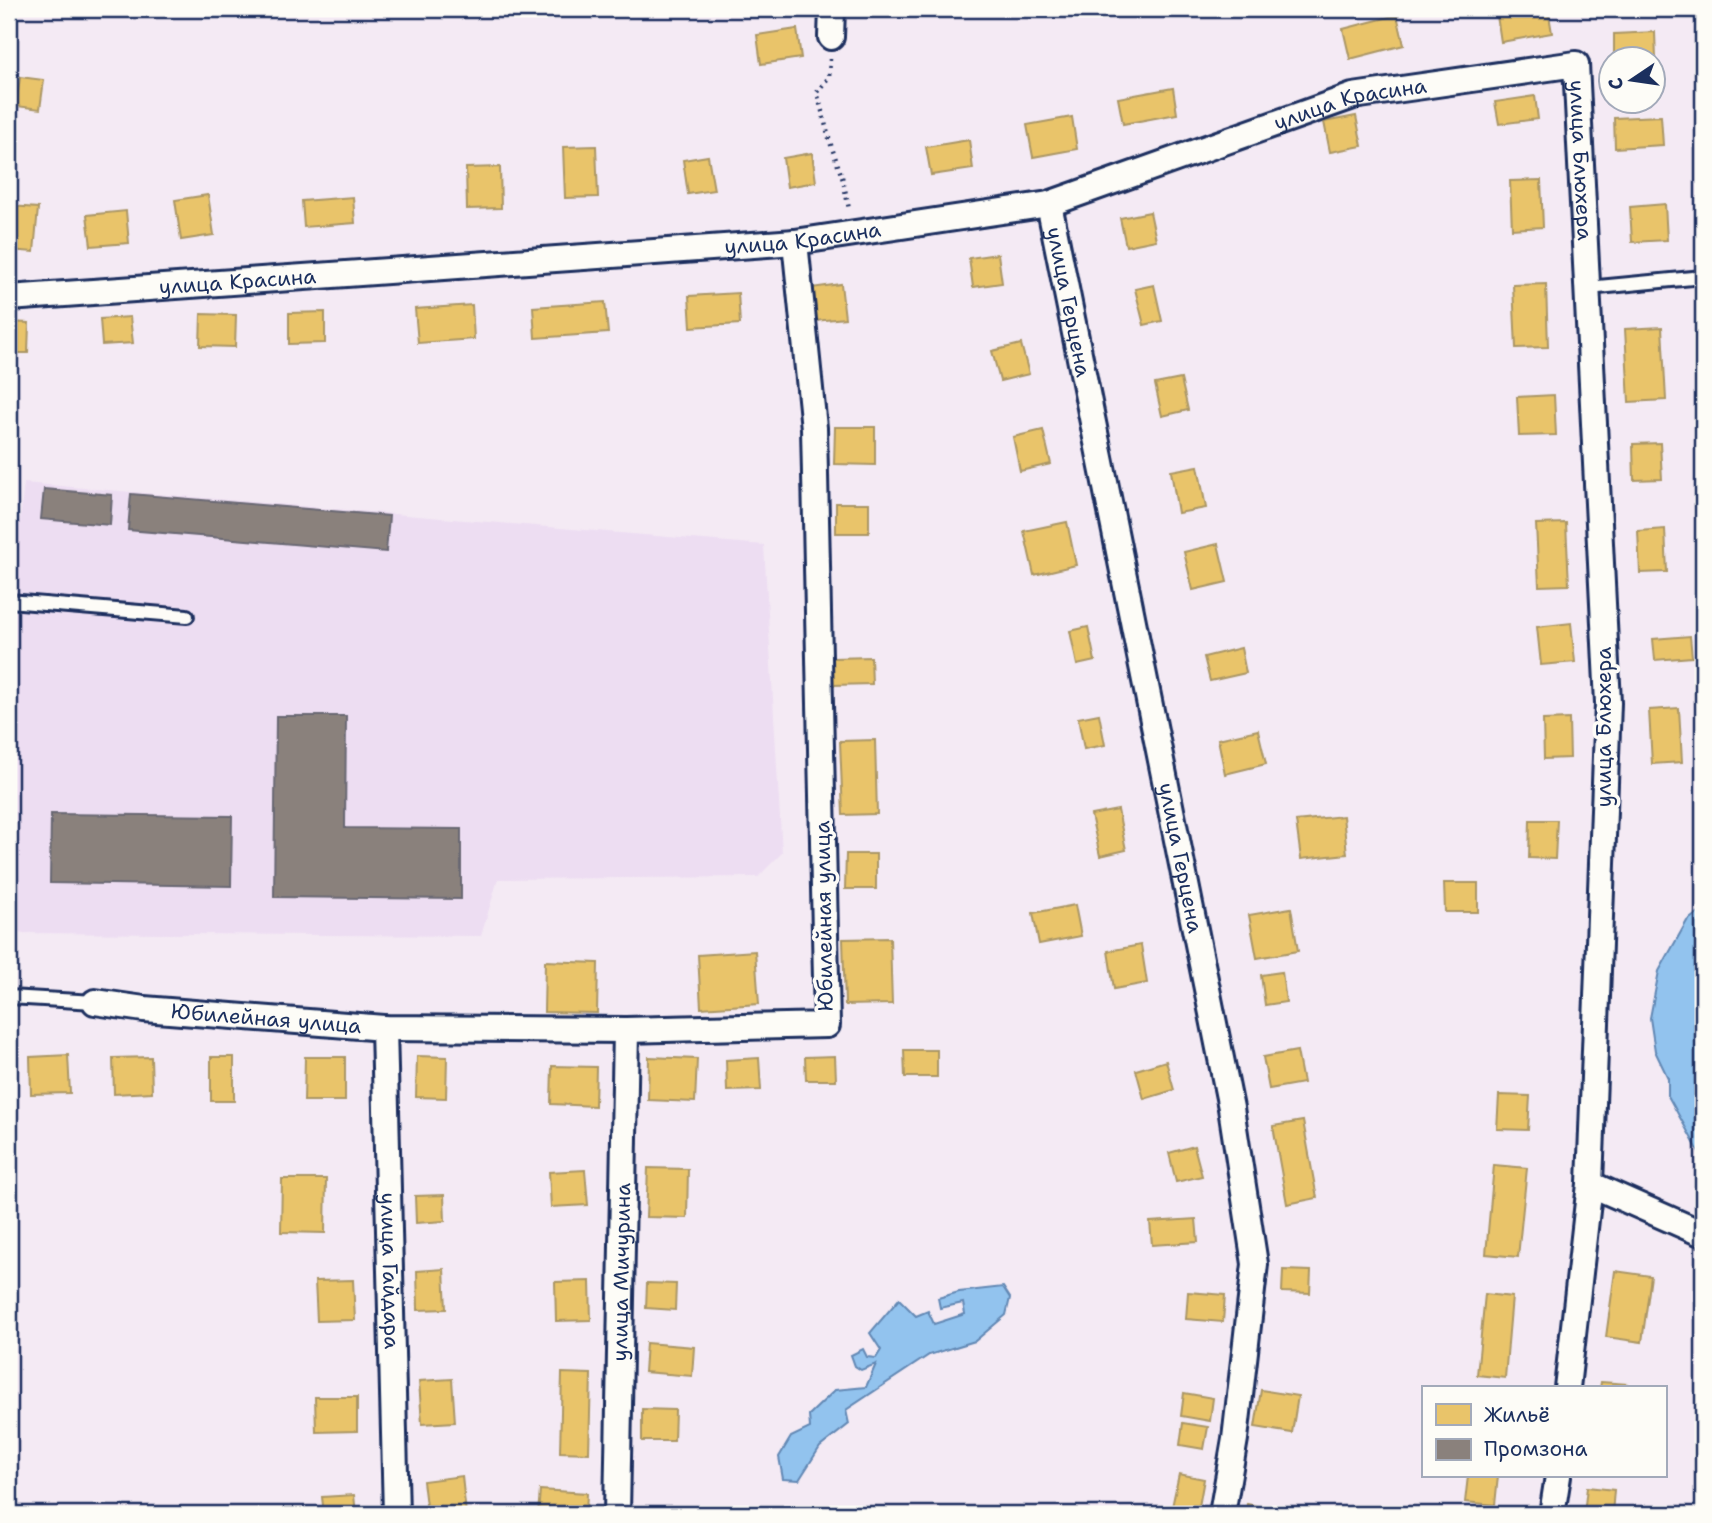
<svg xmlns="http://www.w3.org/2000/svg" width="1712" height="1523" viewBox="0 0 1712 1523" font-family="'Shantell Sans',sans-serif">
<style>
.built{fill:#edddf2}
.water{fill:#92c3ee;stroke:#6288b4;stroke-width:2}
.homes{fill:#e9c46a;stroke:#ab9766;stroke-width:2}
.industry{fill:#8a817c;stroke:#696873;stroke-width:2}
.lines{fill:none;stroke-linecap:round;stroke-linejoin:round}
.lane-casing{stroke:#1b2f5e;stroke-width:18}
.street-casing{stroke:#1b2f5e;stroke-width:30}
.path{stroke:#1b2f5e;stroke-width:4.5;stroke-dasharray:2 5;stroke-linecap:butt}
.lane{stroke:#fdfcf7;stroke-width:12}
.street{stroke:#fdfcf7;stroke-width:24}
.labels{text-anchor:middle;stroke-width:7;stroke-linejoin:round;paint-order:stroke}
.street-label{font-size:21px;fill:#1b2f5e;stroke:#fdfcf7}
</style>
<rect width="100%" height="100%" fill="#f4eaf4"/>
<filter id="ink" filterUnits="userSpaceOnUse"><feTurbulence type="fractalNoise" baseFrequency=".0143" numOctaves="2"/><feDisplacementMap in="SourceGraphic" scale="14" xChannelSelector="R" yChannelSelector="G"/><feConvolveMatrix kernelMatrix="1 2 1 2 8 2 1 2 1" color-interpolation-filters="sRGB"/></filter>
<g filter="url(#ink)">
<path class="built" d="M24,483L764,545L782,853L758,877L498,879L481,936L9,933V521H20Z"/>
<g class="water">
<path d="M1703,909V1004L1700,1017L1703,1029V1159L1668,1096V1078L1655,1051L1650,1018L1659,971L1687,921Z"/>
<path d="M1003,1287L1010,1298L1006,1315L975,1341L929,1355L846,1410L849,1424L820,1447L799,1480L783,1479L779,1457L791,1437L810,1428L809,1415L835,1390L866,1387L876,1364L861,1370L855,1366L851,1355L863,1349L867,1357L876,1358L881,1350L870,1333L899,1299L916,1316L928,1311L934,1324L965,1314L963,1303L940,1308L938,1298L959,1292Z"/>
</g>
<g class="homes">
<path d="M1496,9H1548L1552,33L1501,42Z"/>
<path d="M1397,15L1404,45L1350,59L1343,29Z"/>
<path d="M797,29L801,58L761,64L757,35Z"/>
<path d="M1655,32L1656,59L1614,60V34Z"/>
<path d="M20,77L44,80L40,109L16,106Z"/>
<path d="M1173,88L1177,114L1123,124L1118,98Z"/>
<path d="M1535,96L1538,119L1499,124L1495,102Z"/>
<path d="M1356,116L1362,146L1330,152L1324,122Z"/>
<path d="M1661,116L1663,145L1615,148L1614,118Z"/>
<path d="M1072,117L1077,149L1033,157L1027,125Z"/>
<path d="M969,140L973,169L931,175L926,147Z"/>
<path d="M596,146L598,197L565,198L563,147Z"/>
<path d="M812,153L816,182L787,187L783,158Z"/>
<path d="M708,156L714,190L688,194L683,160Z"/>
<path d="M500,167L501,208L467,209L466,168Z"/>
<path d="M1541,180L1543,227L1512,229L1510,181Z"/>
<path d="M208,195L214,235L181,240L175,200Z"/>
<path d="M353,197L355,223L304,227L302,201Z"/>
<path d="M1665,204L1667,240L1632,242L1630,207Z"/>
<path d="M10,206L38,208L34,252L9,250Z"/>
<path d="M126,211L129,243L91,246L87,215Z"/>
<path d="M1150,212L1156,240L1126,246L1120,218Z"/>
<path d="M998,254L1002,283L973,287L969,258Z"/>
<path d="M841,284L845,318L815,321L811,288Z"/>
<path d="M1546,284L1548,347L1516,348L1513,285Z"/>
<path d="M1154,285L1162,321L1144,325L1135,289Z"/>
<path d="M738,293L740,324L691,327L689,296Z"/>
<path d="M605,302L608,333L535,338L533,307Z"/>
<path d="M472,305L474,339L418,343L415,309Z"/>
<path d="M325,312V343L289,344V313Z"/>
<path d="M201,314L236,315L235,347L200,346Z"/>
<path d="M130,317L133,343L102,345L100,319Z"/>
<path d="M9,322L29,323L28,353H9Z"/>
<path d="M1662,327L1666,400L1629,402L1625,329Z"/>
<path d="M1021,344L1029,374L1000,381L992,351Z"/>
<path d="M1181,379L1188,410L1162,416L1155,384Z"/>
<path d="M1554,395L1556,435L1519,436L1517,397Z"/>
<path d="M835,427H875V465L834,464Z"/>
<path d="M1043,430L1051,464L1020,471L1013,437Z"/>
<path d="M1660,443L1662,479L1634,480L1633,444Z"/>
<path d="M1198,466L1206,508L1178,513L1171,471Z"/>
<rect x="836" y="503" width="33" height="30"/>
<path d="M1067,522L1076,565L1034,575L1024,531Z"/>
<path d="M1566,523L1569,585L1539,586L1536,524Z"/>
<path d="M1665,529L1667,572L1640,573L1638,531Z"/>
<path d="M1218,544L1227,582L1193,590L1184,552Z"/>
<path d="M1571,623L1575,662L1541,665L1537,627Z"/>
<path d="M1088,627L1095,661L1077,665L1070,631Z"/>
<path d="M1690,636L1692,657L1655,660L1653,639Z"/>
<path d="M1241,648L1246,673L1210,681L1204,657Z"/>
<path d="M871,657L872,684L833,685V658Z"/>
<path d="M1679,708L1682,762L1652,764L1649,710Z"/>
<path d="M1099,714L1105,745L1084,749L1078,718Z"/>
<path d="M1569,719L1570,758L1544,759L1543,720Z"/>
<path d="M1258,730L1266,764L1225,774L1218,739Z"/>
<path d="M875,740L877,814L843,815L840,741Z"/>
<path d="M1118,810L1126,850L1100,856L1091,815Z"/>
<path d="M1343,816L1347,854L1301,859L1296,821Z"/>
<path d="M1530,820H1557L1555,859L1529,858Z"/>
<path d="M846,854H876V889H845Z"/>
<path d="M1444,883H1478V912H1445Z"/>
<path d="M1075,905L1081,936L1039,944L1033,913Z"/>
<path d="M1291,908L1298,951L1257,958L1249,915Z"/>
<path d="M890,938L892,1004L845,1005L843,939Z"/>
<path d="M1141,945L1147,983L1114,989L1108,951Z"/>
<path d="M755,951L759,1004L701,1008L698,955Z"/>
<path d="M545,961L598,963L597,1013L544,1012Z"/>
<path d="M1282,972L1286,1002L1265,1005L1261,975Z"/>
<path d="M904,1050H937V1077H905Z"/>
<path d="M1297,1051L1303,1083L1269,1089L1263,1057Z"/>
<path d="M68,1055L70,1093L31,1094L30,1057Z"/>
<path d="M417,1056L447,1057L446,1098L416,1097Z"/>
<path d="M835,1056L836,1080H806L805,1057Z"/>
<path d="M151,1057L152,1092L114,1094L113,1058Z"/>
<rect x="211" y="1057" width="23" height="44"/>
<path d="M305,1057H345V1101H304Z"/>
<path d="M649,1057L697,1059L695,1102L648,1100Z"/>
<path d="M759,1058L761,1090L727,1091L726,1060Z"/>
<path d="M1166,1061L1174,1090L1144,1099L1136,1070Z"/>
<path d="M552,1066L596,1067L595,1106L551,1104Z"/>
<path d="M1499,1095L1530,1096L1528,1130L1497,1129Z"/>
<path d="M1303,1121L1317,1198L1287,1204L1273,1126Z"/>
<path d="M1194,1146L1202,1176L1176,1182L1169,1153Z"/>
<path d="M1494,1165L1527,1168L1518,1257L1486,1254Z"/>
<path d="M648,1168L688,1169L687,1218L646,1217Z"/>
<path d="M585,1170L588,1205L551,1207L549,1172Z"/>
<path d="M282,1179H326L325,1233L281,1232Z"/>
<path d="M444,1195L445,1221L416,1223L415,1196Z"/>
<path d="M1196,1219L1198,1242L1152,1245L1150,1222Z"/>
<path d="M444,1269L446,1309L418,1310L417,1271Z"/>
<path d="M1283,1270L1311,1271L1310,1293L1282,1292Z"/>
<path d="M1615,1271L1651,1276L1642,1342L1606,1337Z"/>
<path d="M353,1280L355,1320L317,1321L315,1281Z"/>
<path d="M590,1281L591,1320L556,1321L555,1282Z"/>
<path d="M647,1283L676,1284L675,1310L646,1308Z"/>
<path d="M1188,1292L1225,1295L1223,1322L1186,1319Z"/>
<path d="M1485,1294L1512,1297L1505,1378L1477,1375Z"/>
<path d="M646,1343L694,1347L692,1376L644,1372Z"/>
<path d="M562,1373L591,1374L589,1453L560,1452Z"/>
<path d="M452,1379L455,1422L422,1424L419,1381Z"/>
<path d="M1601,1382L1627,1384L1626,1388H1600Z"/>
<path d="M1261,1390L1298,1396L1292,1433L1255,1427Z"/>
<path d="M1184,1393L1213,1398L1210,1421L1181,1416Z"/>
<path d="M315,1397H357V1431L316,1432Z"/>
<path d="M642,1409L675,1410L674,1441H642Z"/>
<path d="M1183,1423L1208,1427L1204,1449L1180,1445Z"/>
<path d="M1179,1474L1204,1479L1198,1512L1172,1507Z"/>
<path d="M462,1476L466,1514H427L423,1481Z"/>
<path d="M1468,1476H1498L1495,1505L1465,1502Z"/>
<path d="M1587,1487L1614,1490L1612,1514H1584Z"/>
<path d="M540,1490L587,1493L586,1514H538Z"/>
<path d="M354,1495L356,1514H324L322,1497Z"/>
<path d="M1247,1504L1271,1509L1270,1514H1245Z"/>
<path d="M638,1508L677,1509L676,1514H638Z"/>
</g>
<g class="industry">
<path d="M44,489L112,495L110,525L41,519Z"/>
<path d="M131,494L389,516L386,552L128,530Z"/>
<path d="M276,716H346L345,828L461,829V899L274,897Z"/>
<path d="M51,814L232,816L231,886L50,883Z"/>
</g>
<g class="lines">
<g class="lane-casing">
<g id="lane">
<path d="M1588,288L1703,277"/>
<path d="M9,601L187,616"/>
<path d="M9,997L95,1002"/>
</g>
</g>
<g class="street-casing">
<g id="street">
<path d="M831,37L832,9"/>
<path id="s1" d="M1049,204L1231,1108L1255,1264L1235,1439L1222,1514"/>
<path id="s2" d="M9,298L795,242L1049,204L1353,96L1576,64L1608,703L1590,1184L1567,1388"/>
<path id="s3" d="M95,1002L144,1009L384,1028L626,1030L827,1025L814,428L795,242"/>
<path id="s4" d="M384,1028L396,1514"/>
<path d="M1590,1184L1703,1234"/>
<path id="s5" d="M617,1514L626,1030"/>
<path d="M1552,1514L1558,1476"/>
</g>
</g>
<path class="path" d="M830,59L829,77L817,92L830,142L843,180L849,209"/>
<use href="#lane" class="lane"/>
<use href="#street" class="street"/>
</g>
</g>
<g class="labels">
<g class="street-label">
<text dy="7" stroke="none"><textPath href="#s2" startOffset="1363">улица Красина</textPath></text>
<text dy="7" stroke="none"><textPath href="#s2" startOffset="1689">улица Блюхера</textPath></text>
<text dy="7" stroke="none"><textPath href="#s2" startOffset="796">улица Красина</textPath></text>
<text dy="7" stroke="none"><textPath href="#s2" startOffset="229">улица Красина</textPath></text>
<text dy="7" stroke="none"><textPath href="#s1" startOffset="100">улица Герцена</textPath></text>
<text transform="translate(1604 727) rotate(-90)" y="7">улица Блюхера</text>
<text dy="7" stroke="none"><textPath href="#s1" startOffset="667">улица Герцена</textPath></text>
<text transform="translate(824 916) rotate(-91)" y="7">Юбилейная улица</text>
<text dy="7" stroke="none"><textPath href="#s3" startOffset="172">Юбилейная улица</textPath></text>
<text dy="7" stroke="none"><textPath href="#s4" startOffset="243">улица Гайдара</textPath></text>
<text dy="7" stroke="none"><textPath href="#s5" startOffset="242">улица Мичурина</textPath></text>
</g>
</g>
<rect width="1712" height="1523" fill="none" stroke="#fdfcf7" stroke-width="35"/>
<rect x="18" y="18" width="1677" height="1488" fill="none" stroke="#1b2f5e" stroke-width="2.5" filter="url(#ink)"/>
<rect x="1422" y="1386" width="245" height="91" fill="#fdfcf7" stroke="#a3aaba" stroke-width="2"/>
<rect x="1436" y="1404" width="35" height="21" fill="#e9c46a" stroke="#a3aaba" stroke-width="2"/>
<text x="1484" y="1422" font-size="21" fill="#1b2f5e">Жильё</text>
<rect x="1436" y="1439" width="35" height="21" fill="#8a817c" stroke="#a3aaba" stroke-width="2"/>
<text x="1484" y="1456" font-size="21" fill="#1b2f5e">Промзона</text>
<g transform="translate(1632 80) rotate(257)"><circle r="33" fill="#fdfcf7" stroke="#a3aaba" stroke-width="2"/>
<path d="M0-5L12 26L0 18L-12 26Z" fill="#1b2f5e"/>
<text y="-10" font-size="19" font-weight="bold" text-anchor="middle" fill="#1b2f5e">С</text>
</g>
</svg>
